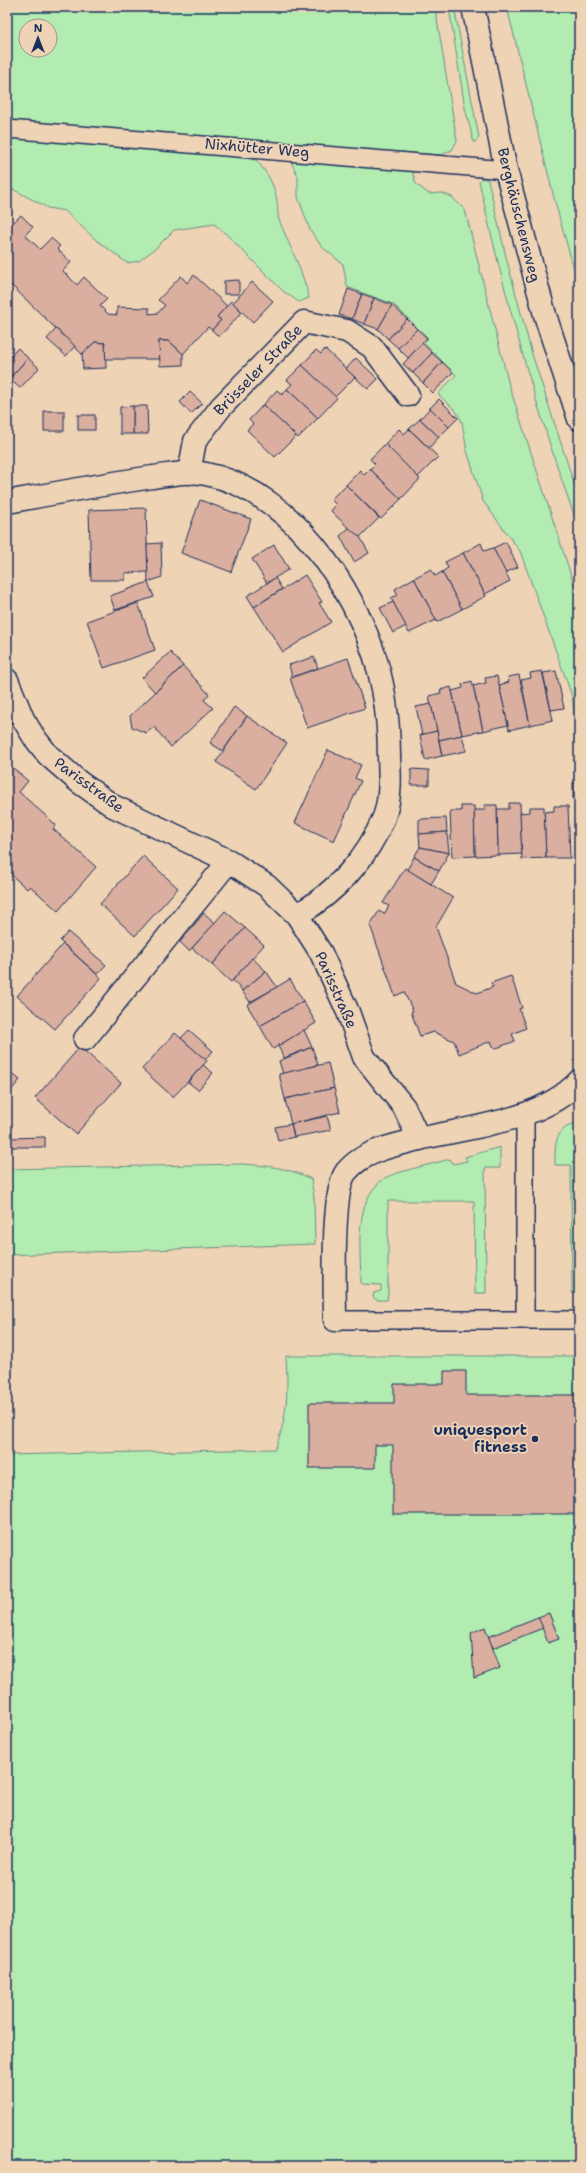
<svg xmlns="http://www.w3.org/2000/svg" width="586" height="2173" viewBox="0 0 586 2173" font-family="'Shantell Sans',sans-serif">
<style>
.green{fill:#b3ecb0;stroke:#678e87;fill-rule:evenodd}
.building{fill:#dbaf9f;stroke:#1b2f5e}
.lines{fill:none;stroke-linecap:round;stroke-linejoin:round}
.service-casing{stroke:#1b2f5e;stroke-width:20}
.minor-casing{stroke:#1b2f5e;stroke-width:25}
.secondary-casing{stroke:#1b2f5e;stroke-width:25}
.service{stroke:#eed3b5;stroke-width:17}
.minor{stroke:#eed3b5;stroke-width:22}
.secondary{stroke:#eed3b5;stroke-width:22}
.poi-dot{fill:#1b2f5e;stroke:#eed3b5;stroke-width:1.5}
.labels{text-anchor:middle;stroke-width:3.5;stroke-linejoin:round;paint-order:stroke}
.street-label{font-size:15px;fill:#1b2f5e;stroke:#eed3b5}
.poi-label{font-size:15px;font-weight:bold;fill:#1b2f5e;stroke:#eed3b5;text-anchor:end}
</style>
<rect width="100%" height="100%" fill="#eed3b5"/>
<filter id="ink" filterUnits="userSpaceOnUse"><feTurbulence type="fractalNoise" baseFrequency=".025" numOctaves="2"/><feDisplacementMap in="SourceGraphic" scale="8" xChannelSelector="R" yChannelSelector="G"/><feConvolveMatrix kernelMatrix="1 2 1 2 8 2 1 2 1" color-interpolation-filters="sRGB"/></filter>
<g filter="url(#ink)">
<g class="green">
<path d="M7,7H435L457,141L452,150L441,155L7,124ZM26,26H50V50H26Z"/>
<path d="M449,7H454L479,138L474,143L465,108Z"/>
<path d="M507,7H579V287L555,202Z"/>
<path d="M7,138L228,155L256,160C266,171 275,185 277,201C278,208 277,216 280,222C290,247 303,272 309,298L299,302L283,291L224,232L214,224L174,230L156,248L139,261L127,263L95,239L65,211L48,208L7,186Z"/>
<path d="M290,159L412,170L416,184L429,194L442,193L452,197L465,210L509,385L579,600V761L572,696L520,551L483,501L467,451L462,422L456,411L438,394L456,375L424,343L428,338L393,304L347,287L343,264L322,247L310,230L298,197V177Z"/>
<path d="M482,178L488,180L508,265L532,354L579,499V529C538,416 505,299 479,181Z"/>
<path d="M579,1122V1293H572L571,1165H555C555,1143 554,1129 579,1122Z"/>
<path d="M500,1147V1168H485L486,1293H475L474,1201H388V1294L387,1300H377L373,1297L374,1293L381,1291V1285L361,1284C361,1250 352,1200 385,1178C395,1172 437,1163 450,1159L453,1164L467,1161L465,1157Z"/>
<path d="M242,1164C268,1166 287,1167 311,1179L314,1198L315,1244L7,1255V1169Z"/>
<path d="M286,1356H579V2166H7V1455L275,1449C288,1417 288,1389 286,1356Z"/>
</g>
<g class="building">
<path d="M21,215L33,227L25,235L40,249L51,238L60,246L57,249L71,262L63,271L77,285L84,277L107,299L100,306L108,314L117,315V307L149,308V314L158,313L165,305L158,300L181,276L187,283L194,275L227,306L217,317L221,320L212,330L208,327L183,354L169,341H159L160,359H105V343L95,342L82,354L10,284L7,287V229Z"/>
<path d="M239,280V294H224V281Z"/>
<path d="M252,282L273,301L253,322L233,303Z"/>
<path d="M348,289L362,294L352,319L339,315Z"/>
<path d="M362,294L374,298L364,324L352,319Z"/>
<path d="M374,298L392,305L378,329L364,324Z"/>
<path d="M231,301L242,312L219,337L212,330L221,320L217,317Z"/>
<path d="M392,305L407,319L388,339L378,329Z"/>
<path d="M407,319L417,329L398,348L388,339Z"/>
<path d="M56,329L75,346L66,356L47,339Z"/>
<path d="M417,329L427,338L408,358L398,348Z"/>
<path d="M159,341H169L183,354V365L160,366Z"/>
<path d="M95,342L105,343L106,368L83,369L82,354Z"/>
<path d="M422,343L432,353L413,373L403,364Z"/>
<path d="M18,348L28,358L9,379L7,377V360Z"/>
<path d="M325,349L355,377L335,397L302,365L316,350L321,354Z"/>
<path d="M432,353L442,362L423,383L413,373Z"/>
<path d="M28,358L39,368L20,388L9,379Z"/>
<path d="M356,358L378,379L368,389L346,369Z"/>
<path d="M442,362L453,372L433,393L423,383Z"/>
<path d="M302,365L337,398L318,418L287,389L292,384L287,380Z"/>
<path d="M287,389L318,418L298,438L263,405L277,390L282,395Z"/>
<path d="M190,392L202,403L191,414L180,402Z"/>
<path d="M439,399L458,418L449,427L430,408Z"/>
<path d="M263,405L296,436L275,457L247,430L253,424L249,420Z"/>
<path d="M133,406H147L148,434H133Z"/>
<path d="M133,406V434H120V407Z"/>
<path d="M430,408L449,427L439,437L420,419Z"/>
<rect x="44" y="411" width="20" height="20"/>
<rect x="78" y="415" width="17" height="15"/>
<path d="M420,419L439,437L429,448L409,429Z"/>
<path d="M399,429L404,434L409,429L438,457L418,477L385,444Z"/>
<path d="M385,444L420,479L401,499L370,469L375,464L370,459Z"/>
<path d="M370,469L401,499L381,519L346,485L360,470L364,475Z"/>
<path d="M346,485L379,518L359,538L331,511L336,505L331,499Z"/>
<path d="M200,500L251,519L231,572L181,553Z"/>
<path d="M146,508L148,572L125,573V580H91L89,510Z"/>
<path d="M349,528L360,537L369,553L354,562L340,536Z"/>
<path d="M506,542L518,567L505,573L493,548Z"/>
<path d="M161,543L162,577L148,582L147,544Z"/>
<path d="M481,543L484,551L493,548L510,581L485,594L463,553Z"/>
<path d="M274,545L289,569L267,583L252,559Z"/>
<path d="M463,553L486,596L462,609L442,572L448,568L445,562Z"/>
<path d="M431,569L435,576L442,572L462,609L437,622L414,578Z"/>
<path d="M305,575L322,602L319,603L331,622L283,652L254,607Z"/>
<path d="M275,578L282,589L254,607L247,596Z"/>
<path d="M414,578L436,620L409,633L391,598L398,595L395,589Z"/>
<path d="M148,582L154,597L115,610L110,596Z"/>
<path d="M393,602L406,626L393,633L380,608Z"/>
<path d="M138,603L155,650L104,668L87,621Z"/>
<path d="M170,652L183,666L155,692L142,678Z"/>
<path d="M314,657L318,668L292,677L289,665Z"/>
<path d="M348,658L365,708L307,728L290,678Z"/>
<path d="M183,666L209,694L204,700L213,708L171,747L154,727L146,733L132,727L130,716Z"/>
<path d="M542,671L553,720L530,725L521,680L531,678L530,673Z"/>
<path d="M556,671L564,708L551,710L543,673Z"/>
<path d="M519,675L530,725L509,730L499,685L509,682L508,677Z"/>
<path d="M497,676L508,725L483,731L473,686L486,683L485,678Z"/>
<path d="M472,681L483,731L462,735L452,691L463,688L462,684Z"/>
<path d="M451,687L462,735L439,740L429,696L441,693L440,690Z"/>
<path d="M431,704L437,731L422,735L416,707Z"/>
<path d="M234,707L247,716L223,751L210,743Z"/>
<path d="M247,716L287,743L256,789L216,762Z"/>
<path d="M437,731L442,756L425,760L420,735Z"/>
<path d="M462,735L466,751L442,756L439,740Z"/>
<path d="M328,750L361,765L355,778L361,781L334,841L295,823Z"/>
<path d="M7,763L28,781L19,792L56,825L53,829L96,867L58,911L30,886L27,889L7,871Z"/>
<path d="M411,769L429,770V785H411Z"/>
<rect x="573" y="783" width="6" height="15"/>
<path d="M509,803H520L522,854L498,855L497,809H509Z"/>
<path d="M484,805H497L498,855L475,856L474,810H485Z"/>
<path d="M461,806H474L475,856L452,857L450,811H461Z"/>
<path d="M554,806H568L570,858H546L544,812L554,811Z"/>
<path d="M530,807H544L546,858L522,859L520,813L530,812Z"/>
<path d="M446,818L447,832L419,834V819Z"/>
<path d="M447,832L449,853L420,847L419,834Z"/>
<path d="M420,847L449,853L439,871L414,857Z"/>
<path d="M143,856L178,888L135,936L100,904Z"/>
<path d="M414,857L439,871L431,884L407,870Z"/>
<path d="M405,868L453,898L436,927L456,983L477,993L493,987L491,983L511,976L522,1008L519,1009L526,1028L512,1034L515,1041L494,1049L491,1041L459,1054L454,1041L434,1032L420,1036L411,1012L413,1011L404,992L395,996L370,925L379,911L384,914L389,906L383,903Z"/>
<path d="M225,911L245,928L212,965L192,948Z"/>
<path d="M204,913L215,923L189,951L180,942Z"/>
<path d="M245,928L264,945L231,982L212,965Z"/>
<path d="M68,932L106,965L97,974L60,941Z"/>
<path d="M63,944L101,978L55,1029L17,996Z"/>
<path d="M252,958L266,971L242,991L233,980Z"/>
<path d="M266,971L277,987L250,1002L242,991Z"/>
<path d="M290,979L303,1001L260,1026L247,1005Z"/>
<path d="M303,1001L316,1023L273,1049L260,1026Z"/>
<path d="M189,1030L213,1051L205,1060L181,1038Z"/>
<path d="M304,1030L312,1047L284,1058L278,1046Z"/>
<path d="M175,1033L207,1061L173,1097L142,1069Z"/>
<path d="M80,1047L121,1083L76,1134L35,1098Z"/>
<path d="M312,1047L318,1065L283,1074L279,1061Z"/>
<path d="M328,1063L334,1088L285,1099L279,1074Z"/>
<path d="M203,1065L213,1073L198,1090L188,1082Z"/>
<path d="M7,1069L20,1080L7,1095Z"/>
<path d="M334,1088L340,1112L291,1124L285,1099Z"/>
<path d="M327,1116L331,1130L294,1137L291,1124Z"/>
<path d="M291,1124L294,1137L278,1141L275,1127Z"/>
<path d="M45,1137V1147H9V1138Z"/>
<path d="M444,1371H466V1395H579V1514H393V1445H375V1468H309V1403H394V1384H444Z"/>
<path d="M549,1613L559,1639L548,1643L538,1617Z"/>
<path d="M538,1617L543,1628L493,1648L488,1637Z"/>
<path d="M485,1627L500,1668L474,1678L471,1633Z"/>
</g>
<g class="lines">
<g class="service-casing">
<g id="service">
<path d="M7,129L506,170"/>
<path d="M525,1115V1320"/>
<path d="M335,1320H579"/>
</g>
</g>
<g class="minor-casing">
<g id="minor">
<path d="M189,473L195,441L221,407L304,322L347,331L372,347L408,395"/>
<path d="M7,502C56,493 104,484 153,477C170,475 189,470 206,474C297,492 367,604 383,689C387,711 389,735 389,757C390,777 391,798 384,817C368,858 334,894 297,915"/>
<path d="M7,680L23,719L34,737L48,755L79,782L113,806L229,861L267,886L297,915L321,953L348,1012L364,1057L404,1107L419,1139C470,1127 542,1121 579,1081"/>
<path d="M85,1039L229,861"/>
<path d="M335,1320C335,1291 331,1192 346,1172C364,1150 393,1146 419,1139"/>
</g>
</g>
<g class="secondary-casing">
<path id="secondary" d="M473,7L506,170L545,315L579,419"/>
</g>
<use href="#service" class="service"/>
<use href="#minor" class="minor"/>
<use href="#secondary" class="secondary"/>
</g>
</g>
<circle class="poi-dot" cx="535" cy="1439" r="4"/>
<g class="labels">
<g class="street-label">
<text transform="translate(257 148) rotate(5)" y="5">Nixhütter Weg</text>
<text transform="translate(519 215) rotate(76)" y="5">Berghäuschensweg</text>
<text transform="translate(258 370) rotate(-46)" y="5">Brüsseler Straße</text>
<text transform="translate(89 785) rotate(36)" y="5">Parisstraße</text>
<text transform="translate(336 990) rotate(66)" y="5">Parisstraße</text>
</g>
<g class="poi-label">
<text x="527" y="1435">uniquesport<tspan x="527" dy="17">fitness</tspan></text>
</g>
</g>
<rect width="586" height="2173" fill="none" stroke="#eed3b5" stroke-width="24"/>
<rect x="12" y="12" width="562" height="2149" fill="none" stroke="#1b2f5e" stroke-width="1.5" filter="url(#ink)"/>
<g transform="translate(38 38)"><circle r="19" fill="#eed3b5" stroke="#9a9192"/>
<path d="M0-3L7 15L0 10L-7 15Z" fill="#1b2f5e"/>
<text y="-6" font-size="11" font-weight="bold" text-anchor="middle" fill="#1b2f5e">N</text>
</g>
</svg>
